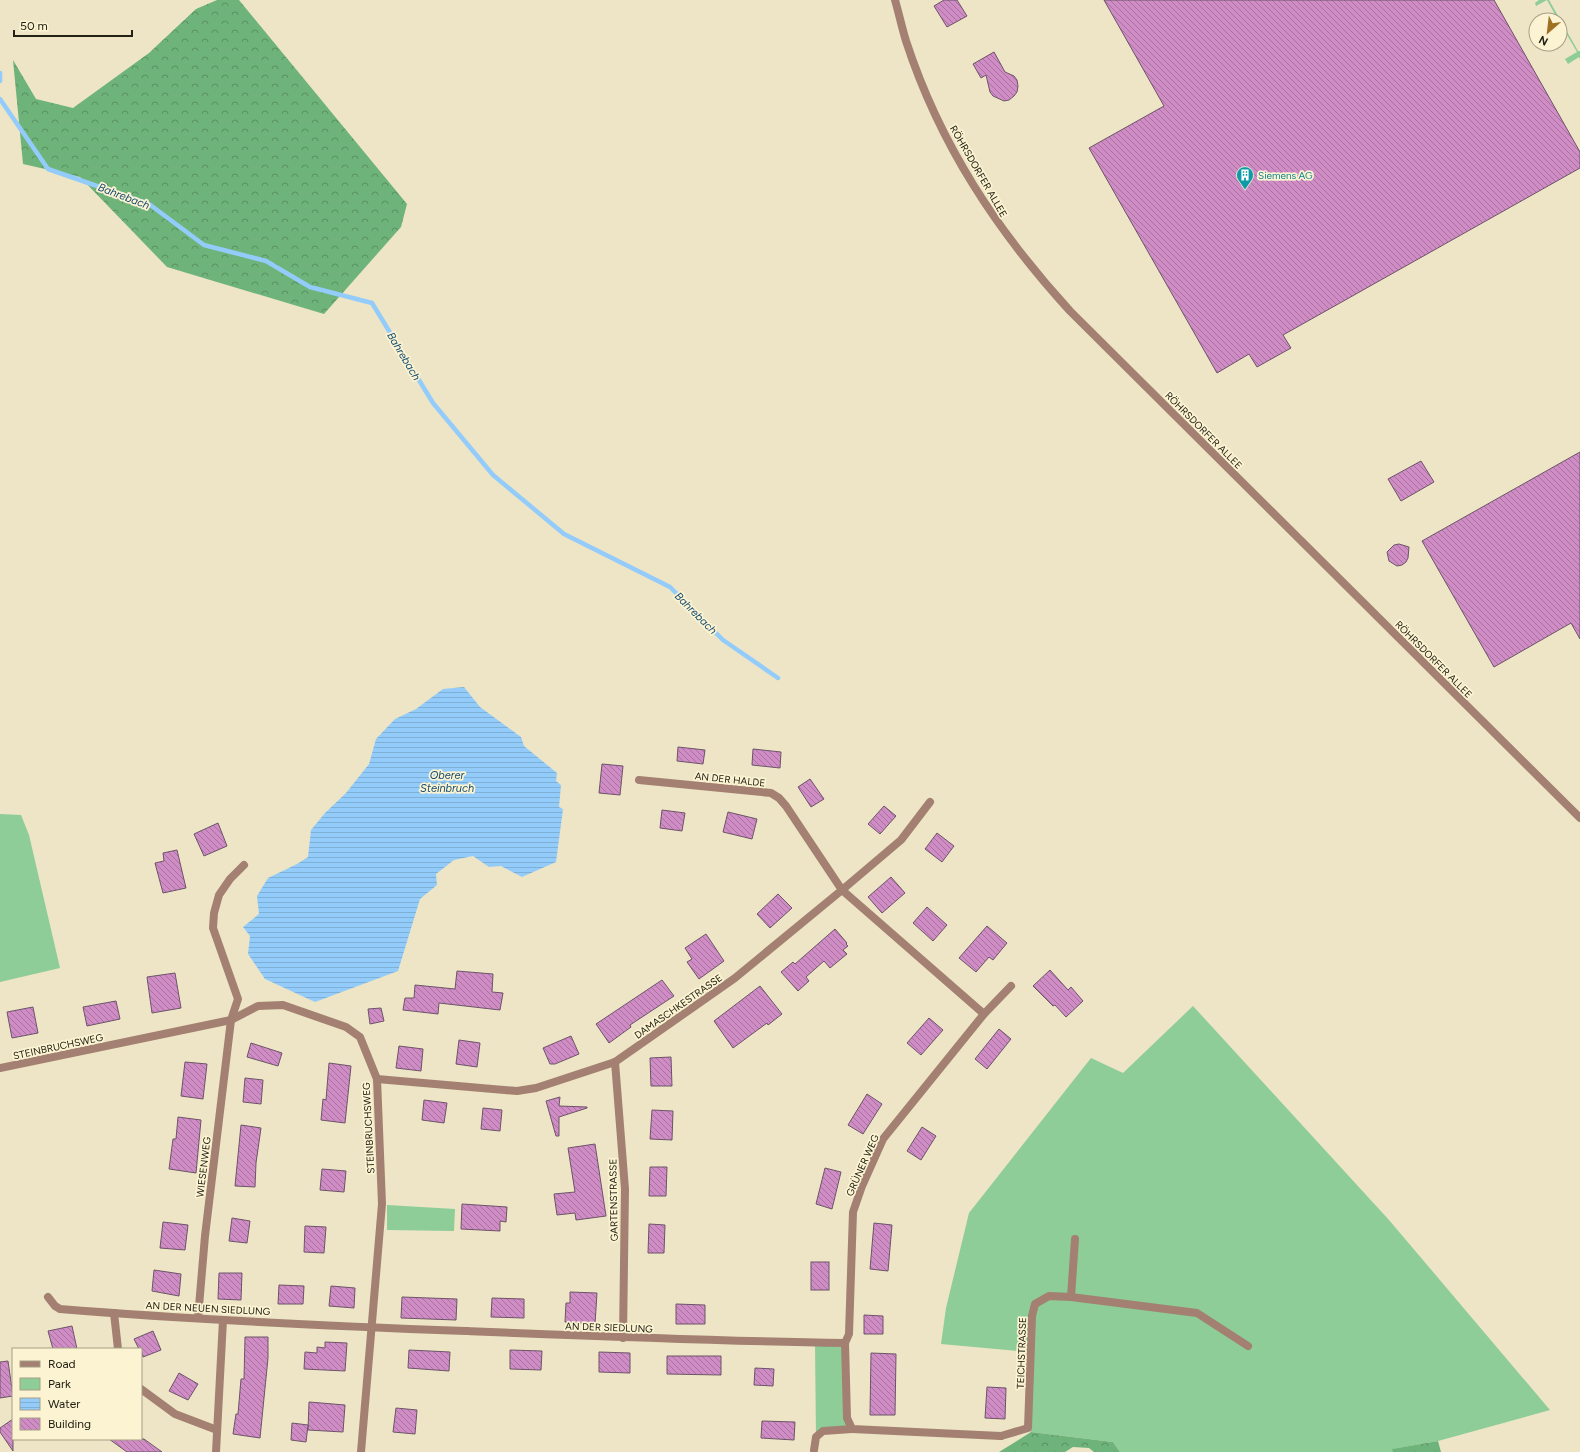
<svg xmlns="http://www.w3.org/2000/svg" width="1580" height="1452" viewBox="0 0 1580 1452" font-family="Figtree,sans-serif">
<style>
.green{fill:#8ecd97}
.forest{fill:url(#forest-crowns)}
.water{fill:url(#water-rules)}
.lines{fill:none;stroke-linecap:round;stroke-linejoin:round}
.stream{stroke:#93ccfa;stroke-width:4.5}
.building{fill:url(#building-back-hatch);stroke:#6c5468}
.service{stroke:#a38071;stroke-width:8}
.minor{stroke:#a38071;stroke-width:8}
.labels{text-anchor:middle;stroke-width:3.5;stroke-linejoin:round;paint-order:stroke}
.street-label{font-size:10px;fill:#232014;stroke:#fbf3d2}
.culture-label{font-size:10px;fill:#0d838f;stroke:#fbf3d2;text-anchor:start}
.water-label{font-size:11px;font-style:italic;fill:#134a6f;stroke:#fbf3d2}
</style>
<defs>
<pattern id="forest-crowns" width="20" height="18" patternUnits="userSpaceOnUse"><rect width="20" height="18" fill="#6eb379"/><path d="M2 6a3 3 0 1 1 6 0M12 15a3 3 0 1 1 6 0" fill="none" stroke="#5a9162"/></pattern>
<pattern id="water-rules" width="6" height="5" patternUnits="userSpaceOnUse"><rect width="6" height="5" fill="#93ccfa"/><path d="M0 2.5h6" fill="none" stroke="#7eafd5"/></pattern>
<pattern id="building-back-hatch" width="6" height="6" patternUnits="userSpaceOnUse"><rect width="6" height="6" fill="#cf8cc5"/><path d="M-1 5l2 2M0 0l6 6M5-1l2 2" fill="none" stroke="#a8729f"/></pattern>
</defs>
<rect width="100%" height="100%" fill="#ede5c5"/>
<g class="green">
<path d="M1539,0H1549L1578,51H1580V59L1579,57L1568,64L1565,59L1577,52L1560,23V20H1558L1547,0L1536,6L1535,3Z"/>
<path d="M0,814L21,815L29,835L60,968L0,982Z"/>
<path d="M1193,1006L1389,1220L1550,1410L1438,1441L1393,1449V1452H1120L1113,1442L1031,1432L1030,1352L941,1344L946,1308L969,1213L1091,1058L1123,1073Z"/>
<path d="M387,1205L455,1209L454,1231L387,1230Z"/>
<path d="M815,1343H845L847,1418L852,1429L823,1431L816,1437Z"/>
</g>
<g class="forest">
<path d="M217,0H239L407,204L401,227L324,314L167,267L80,177L23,164L13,60L36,99L73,108L149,53L196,9Z"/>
<path d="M1031,1432L1113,1442L1120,1452H1094L1089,1448L1073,1447L1065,1452H999Z"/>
<path d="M1438,1441L1441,1452H1393L1392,1449Z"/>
</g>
<path class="water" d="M464,687L480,707L521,737L524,746L557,773L556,781L561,785L559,807L563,809L556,862L522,877L501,866L489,867L473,856L454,860L436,874L437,885L420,899L398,971L315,1002L265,979L248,954L250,936L243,927L259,914L257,896L268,878L297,864L308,857L311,830L325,813L346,793L369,764L376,739L395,719L416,709L443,689Z"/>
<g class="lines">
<g class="stream">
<path d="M0,73V81"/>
<path d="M0,99L48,169L149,204L204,245L266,261L310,287L372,303L433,403L493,475L564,534L670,587L723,640L778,678"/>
</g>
</g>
<g class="building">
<path d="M944,0H957L967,16L947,27L934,6Z"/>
<path d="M1104,0H1494L1580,152V168L1283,335L1291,348L1257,367L1249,354L1217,373L1089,148L1164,106Z"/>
<path d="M994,52L1005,72L1014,76L1017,80L1018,86L1017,92L1014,96L1009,100L1004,101L993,96L990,92L986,75L981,78L973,64Z"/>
<path d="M1580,452V639L1571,623L1494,667L1422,541Z"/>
<path d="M1421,461L1434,482L1401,501L1388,479Z"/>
<path d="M1399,544L1409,547L1408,558L1406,562L1402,565L1397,566L1389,561L1387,552L1394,545Z"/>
<path d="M678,747L705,750L703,764L677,761Z"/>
<path d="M753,749L781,752L780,768L752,765Z"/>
<path d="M602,764L623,766L620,795L599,793Z"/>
<path d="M810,779L824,799L811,807L798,787Z"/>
<path d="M884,806L896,816L880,834L868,824Z"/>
<path d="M662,810L685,813L682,831L660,828Z"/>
<path d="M728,812L757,819L752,839L723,832Z"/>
<path d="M218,823L227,846L204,856L194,834Z"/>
<path d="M937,833L954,846L942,862L925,849Z"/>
<path d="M177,850L186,888L163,893L155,863L164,861L163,853Z"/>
<path d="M891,877L905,893L882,913L868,897Z"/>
<path d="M778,894L792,908L770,928L757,914Z"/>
<path d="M927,907L947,925L933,941L913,923Z"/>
<path d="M987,926L1007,943L993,960L989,957L976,972L959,958Z"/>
<path d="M835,929L847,943L846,944L848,946L843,950L847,954L830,968L824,961L806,977L809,981L798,991L781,972L793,962L795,964Z"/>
<path d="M706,934L724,961L699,979L687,962L692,959L685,948Z"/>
<path d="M1050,970L1068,990L1071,987L1083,1001L1066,1017L1055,1005L1053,1006L1033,986Z"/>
<path d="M457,971L493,974L492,992L503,993L500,1010L439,1003L438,1014L403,1010L405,998H414L415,985L455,989Z"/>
<path d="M175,973L181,1008L152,1013L147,977Z"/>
<path d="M662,980L674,996L630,1025L631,1027L609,1043L596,1024Z"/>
<path d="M760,986L782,1014L768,1025L767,1023L733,1048L714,1021Z"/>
<path d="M116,1001L120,1019L87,1026L83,1007Z"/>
<path d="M33,1007L38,1033L12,1038L7,1012Z"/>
<path d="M381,1008L384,1021L370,1024L368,1009Z"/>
<path d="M929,1018L943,1030L921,1055L907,1043Z"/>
<path d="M999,1029L1011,1039L987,1069L975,1059Z"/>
<path d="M571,1036L579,1054L555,1064H550L543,1048Z"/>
<path d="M459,1040L480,1043L477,1067L456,1064Z"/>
<path d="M251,1043L282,1053L278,1066L247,1057Z"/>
<path d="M399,1046L423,1049L421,1071L396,1068Z"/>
<path d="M671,1057L672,1086H651L650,1058Z"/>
<path d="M185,1062L207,1064L203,1099L181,1096Z"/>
<path d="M329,1063L351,1066L345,1123L321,1120L323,1099L326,1100Z"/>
<path d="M245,1078L263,1080L261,1104L243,1102Z"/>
<path d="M867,1094L882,1104L863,1134L848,1125Z"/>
<path d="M560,1097L559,1106L587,1107V1108L559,1117V1136H556L546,1101Z"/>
<path d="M424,1100L447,1103L444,1123L422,1120Z"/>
<path d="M483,1108L502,1110L500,1131L481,1129Z"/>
<path d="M652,1110L673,1111L672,1140L650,1139Z"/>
<path d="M178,1117L201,1120L196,1173L169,1169L173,1139H176Z"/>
<path d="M241,1125L261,1128L256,1163L255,1187L235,1186Z"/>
<path d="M922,1127L936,1136L921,1160L907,1151Z"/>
<path d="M595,1144L606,1216L576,1220L575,1213L557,1215L554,1194L575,1192L568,1148Z"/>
<path d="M650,1167H667L666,1196H649Z"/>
<path d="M825,1168L841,1172L832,1209L816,1204Z"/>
<path d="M322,1169L346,1171L344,1192L320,1190Z"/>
<path d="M462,1204L507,1207L506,1222L500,1221V1231L461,1229Z"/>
<path d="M232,1218L250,1221L247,1243L229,1241Z"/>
<path d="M163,1222L188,1225L185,1250L160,1248Z"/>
<path d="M874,1223L892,1225L888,1271L870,1269Z"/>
<path d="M649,1224L665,1225L664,1253H648Z"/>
<path d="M305,1226L326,1227L324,1253L304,1252Z"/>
<rect x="811" y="1262" width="18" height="28"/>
<path d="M154,1270L181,1274L179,1296L152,1291Z"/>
<path d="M219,1273H242L241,1300L218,1299Z"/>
<path d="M279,1285L304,1286L303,1304H278Z"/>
<path d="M331,1286L355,1288L354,1308L329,1306Z"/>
<path d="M570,1292L597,1293L595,1324L565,1322L566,1303H570Z"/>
<path d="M402,1297L457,1299L456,1320L401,1318Z"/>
<path d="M492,1298L524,1299V1318L491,1317Z"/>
<path d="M676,1304L705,1305V1324H676Z"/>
<path d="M864,1315L883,1316V1334H864Z"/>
<path d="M72,1326L77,1349H53L48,1331Z"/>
<path d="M153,1331L161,1350L143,1357L141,1349H139L134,1339Z"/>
<path d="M245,1337H268V1358L260,1438L233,1434L236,1414H238L241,1379H244Z"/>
<path d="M325,1342L347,1343L345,1371L304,1369L305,1352L317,1353V1347L325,1348Z"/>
<path d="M409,1350L450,1352L449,1371L408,1368Z"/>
<path d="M510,1350L542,1351L541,1370L510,1369Z"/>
<path d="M599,1352L630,1353V1373L599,1372Z"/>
<path d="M871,1353L896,1354L895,1415H870Z"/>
<path d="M667,1356H721V1375L667,1374Z"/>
<path d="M8,1361L13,1396L0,1398V1362Z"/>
<path d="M755,1368L774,1369L773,1386L754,1385Z"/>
<path d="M179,1373L198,1384L188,1400L169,1391Z"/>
<path d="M987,1387L1006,1388L1005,1419L985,1418Z"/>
<path d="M309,1402L345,1405L343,1432L308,1430Z"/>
<path d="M396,1408L417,1410L415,1434L393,1432Z"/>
<path d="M13,1419V1451L0,1432V1428Z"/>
<path d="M762,1421L795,1422L794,1440L761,1438Z"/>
<path d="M292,1423L308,1425L306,1442L291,1440Z"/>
<path d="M109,1439H144L162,1452H127Z"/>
</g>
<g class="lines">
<g class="service">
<path d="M231,1020L238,999L213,928L214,913L219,895L230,879L244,865"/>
<path d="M1071,1297L1075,1239"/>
<path d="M1001,1436L1028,1428L1032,1316L1035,1304L1049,1296L1071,1297L1197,1313L1248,1346"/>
<path d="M814,1450L816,1437L823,1431L852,1429"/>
</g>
<g class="minor">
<path d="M895,0C899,14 902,28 906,41C940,145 997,231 1070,311L1580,818"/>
<path d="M639,780L771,793L779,798L786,806L842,890L984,1014L883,1139L862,1186L853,1212L849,1334L845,1343L847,1418L852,1429L1001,1436"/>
<path d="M984,1014L1011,986"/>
<path d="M615,1062L625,1189L623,1338"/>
<path d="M0,1068L231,1020L258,1006L283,1005L346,1027L360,1037L377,1079L382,1204L361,1452"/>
<path d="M377,1079L517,1091L536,1088L615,1062L735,978L842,890L901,840L930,802"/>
<path d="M48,1297L55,1306L60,1309C195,1320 331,1326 466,1331C593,1336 719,1341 845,1343"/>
<path d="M114,1313L118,1349"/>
<path d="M198,1318L205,1236L231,1020"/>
<path d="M141,1389L175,1414L217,1430"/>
<path d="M216,1452L223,1320"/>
</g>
</g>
<defs>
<g id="building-pin" transform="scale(0.9)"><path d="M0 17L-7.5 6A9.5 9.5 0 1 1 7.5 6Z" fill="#0f9aa8" stroke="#fbf3d2"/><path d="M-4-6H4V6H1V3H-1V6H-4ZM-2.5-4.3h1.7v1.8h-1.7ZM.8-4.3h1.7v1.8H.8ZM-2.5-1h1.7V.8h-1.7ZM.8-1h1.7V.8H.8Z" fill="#fff"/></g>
</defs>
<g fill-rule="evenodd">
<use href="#building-pin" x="1245" y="175"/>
</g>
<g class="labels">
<g class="street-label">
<text transform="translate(979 171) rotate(60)" y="4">RÖHRSDORFER ALLEE</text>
<text transform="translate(1204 430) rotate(45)" y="4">RÖHRSDORFER ALLEE</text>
<text transform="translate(1434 659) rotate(45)" y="4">RÖHRSDORFER ALLEE</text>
<text transform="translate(730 779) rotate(6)" y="4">AN DER HALDE</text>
<text transform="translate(678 1006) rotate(-35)" y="4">DAMASCHKESTRASSE</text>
<text transform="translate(58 1046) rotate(-12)" y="4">STEINBRUCHSWEG</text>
<text transform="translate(368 1128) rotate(-93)" y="4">STEINBRUCHSWEG</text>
<text transform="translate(862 1165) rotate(-66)" y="4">GRÜNER WEG</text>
<text transform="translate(203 1167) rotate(-83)" y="4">WIESENWEG</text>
<text transform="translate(613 1200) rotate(-91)" y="4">GARTENSTRASSE</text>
<text transform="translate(208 1308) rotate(3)" y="4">AN DER NEUEN SIEDLUNG</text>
<text transform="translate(609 1327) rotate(2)" y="4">AN DER SIEDLUNG</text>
<text transform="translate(1021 1353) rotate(-88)" y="4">TEICHSTRASSE</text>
</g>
<g class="culture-label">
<text x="1258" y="179">Siemens AG</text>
</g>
<g class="water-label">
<text transform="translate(124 196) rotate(21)" y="4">Bahrebach</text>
<text transform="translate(404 356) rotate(59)" y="4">Bahrebach</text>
<text transform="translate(696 613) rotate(45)" y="4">Bahrebach</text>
<text x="447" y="779">Oberer<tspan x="447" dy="13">Steinbruch</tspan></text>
</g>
</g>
<rect x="12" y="1348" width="130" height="92" fill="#fbf3d2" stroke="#a59f86"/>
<rect x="20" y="1361" width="20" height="6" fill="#a38071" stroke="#a59f86"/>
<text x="48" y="1368" font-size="12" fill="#232014">Road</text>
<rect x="20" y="1378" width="20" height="12" fill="#8ecd97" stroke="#a59f86"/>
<text x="48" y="1388" font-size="12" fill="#232014">Park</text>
<rect x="20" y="1398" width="20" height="12" fill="url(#water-rules)" stroke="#a59f86"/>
<text x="48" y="1408" font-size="12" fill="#232014">Water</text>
<rect x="20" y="1418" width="20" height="12" fill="url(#building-back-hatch)" stroke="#a59f86"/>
<text x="48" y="1428" font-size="12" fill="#232014">Building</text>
<g transform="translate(1548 32) rotate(208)"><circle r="19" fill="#fbf3d2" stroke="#a59f86"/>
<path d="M0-3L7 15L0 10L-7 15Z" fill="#9f6f22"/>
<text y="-6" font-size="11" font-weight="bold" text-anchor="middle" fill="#232014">N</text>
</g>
<path d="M14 30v6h118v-6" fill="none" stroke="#232014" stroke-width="2"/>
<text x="20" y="30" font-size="12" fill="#232014" stroke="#fbf3d2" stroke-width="3" paint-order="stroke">50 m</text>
</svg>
